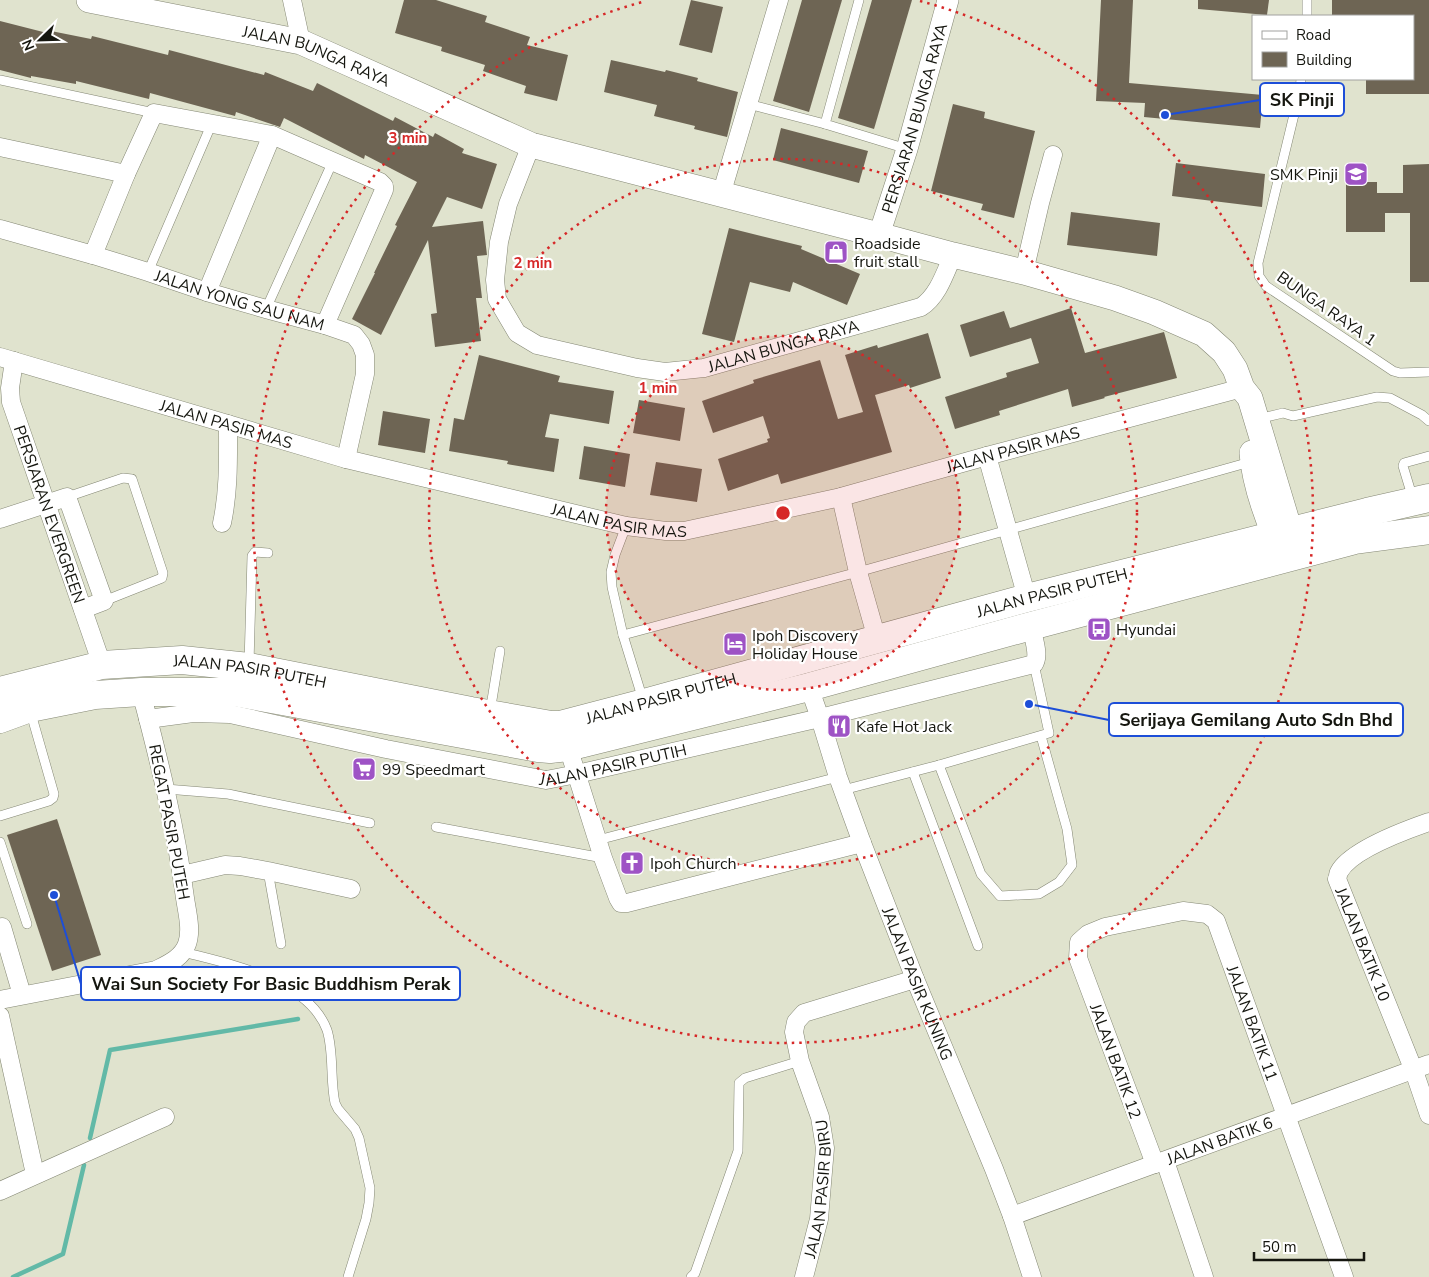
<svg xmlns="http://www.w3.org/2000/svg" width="1429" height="1277" viewBox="0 0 1429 1277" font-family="'Nunito Sans',sans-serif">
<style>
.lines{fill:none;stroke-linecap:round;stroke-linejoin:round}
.stream{stroke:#62b9a7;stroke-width:4.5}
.building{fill:#6e6554}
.service-casing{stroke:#848774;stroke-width:10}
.minor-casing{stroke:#848774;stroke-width:19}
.tertiary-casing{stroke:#848774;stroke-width:22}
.secondary-casing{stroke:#848774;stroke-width:26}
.primary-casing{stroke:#848774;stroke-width:29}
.service{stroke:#fff;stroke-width:9}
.minor{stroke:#fff;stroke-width:18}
.tertiary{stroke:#fff;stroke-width:21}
.secondary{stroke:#fff;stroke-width:25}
.primary{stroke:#fff;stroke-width:28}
.ring{fill:none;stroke:#d62828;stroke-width:2.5;stroke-dasharray:2.5 5}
.labels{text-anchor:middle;stroke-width:4.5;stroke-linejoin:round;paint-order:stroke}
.street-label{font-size:16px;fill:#15160f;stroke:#fff}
.poi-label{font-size:16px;fill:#15160f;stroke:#fff;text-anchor:start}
.centre{fill:#d62828;stroke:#fff;stroke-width:2.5}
.ring-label{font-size:15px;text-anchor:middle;font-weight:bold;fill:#d62828;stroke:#fff;stroke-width:4.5;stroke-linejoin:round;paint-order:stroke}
.leader{fill:none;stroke:#1d4ed8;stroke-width:2}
.callout-dot{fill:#1d4ed8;stroke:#fff;stroke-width:2}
.callout{fill:#fff;stroke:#1d4ed8;stroke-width:2}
.callout-label{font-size:18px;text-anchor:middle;font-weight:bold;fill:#15160f}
</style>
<rect width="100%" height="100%" fill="#e0e3ce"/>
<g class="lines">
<g class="stream">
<path d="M90,1138L110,1050L298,1019"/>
<path d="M13,1277L63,1254L84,1165"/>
</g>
</g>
<g class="building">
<path d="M404,0H436L487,16L485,22L530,37L527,45L568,55L557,101L524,93L526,86L483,71L485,65L441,51L442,47L395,33Z"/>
<path d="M691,0L723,7L712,53L679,45Z"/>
<path d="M802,0H842L809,112L773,101Z"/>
<path d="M872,0H912L874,129L838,118Z"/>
<path d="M1101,0H1133L1129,83L1263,95L1260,128L1144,117L1145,103L1096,101Z"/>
<path d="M1198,0H1269L1267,15L1198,9Z"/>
<path d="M1332,0H1429V94H1366V79H1413V16H1332Z"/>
<path d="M0,21L51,34V31L91,39L92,36L168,55L169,50L264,75L265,72L313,91L317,83L393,121L395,117L433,137L435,133L464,149L462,153L497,164L482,209L447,197L432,227L483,221L487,255L477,256L482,298H476L481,341L435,347L431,314L437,313L428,240L381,335L352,319L375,273H374L397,226L395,225L417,182L365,155L364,159L284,118L280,127L236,112L235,116L150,93L149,99L76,81V84L31,76V78L0,70Z"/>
<path d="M611,60L665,72L666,70L698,78L697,81L738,92L727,137L694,129L695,126L654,116L657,105L604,92Z"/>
<path d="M953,104L985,112L984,118L1035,131L1014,218L981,210L983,204L931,191Z"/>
<path d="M781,128L868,151L859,183L773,160Z"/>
<path d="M1176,163L1265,174L1262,207L1172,196Z"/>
<path d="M1429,164V282H1410V213H1385V232H1346V182H1377V193H1403V165Z"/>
<path d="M1071,212L1160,223L1157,256L1067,245Z"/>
<path d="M729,228L802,246L801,249L860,274L847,305L793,282L790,292L750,282L734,342L702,334Z"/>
<path d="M1071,308L1085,353L1164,332L1177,378L1104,397L1105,398L1072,407L1068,389L999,411L1000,415L955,429L945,397L1007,377L1006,373L1039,363L1031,338L970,357L960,325L1004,311L1010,328Z"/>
<path d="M928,333L941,378L910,388L909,385L875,395L892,452L781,484L778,474L728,491L718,459L768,442L767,439L770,438L763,416L713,433L702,401L754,383L753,380L820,360L838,419L863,412L845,355L877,345L878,348Z"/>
<path d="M479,355L560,376L558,382L614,391L609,424L550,414L545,437L559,439L554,472L507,464L508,461L449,451L454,418L464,420Z"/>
<path d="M639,400L685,408L680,441L633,433Z"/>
<path d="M383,411L430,419L425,453L378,445Z"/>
<path d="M584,446L630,454L625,487L579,479Z"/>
<path d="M656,462L702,469L697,502L650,495Z"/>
<path d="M57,819L101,955L52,971L7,835Z"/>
</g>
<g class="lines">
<g class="service-casing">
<g id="service">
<path d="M859,0L825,124L907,149"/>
<path d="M1307,0V16"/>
<path d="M1301,79L1300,90L1258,263L1259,276L1266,286L1393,371L1400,373L1429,372"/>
<path d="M0,80L154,113"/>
<path d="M748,104L825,124"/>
<path d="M148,272L212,123"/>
<path d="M266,309L333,161"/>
<path d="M1258,419L1283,413L1293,416L1377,397L1390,398L1422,415L1429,421"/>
<path d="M67,497L123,478L132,479L163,573L162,578L104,601"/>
<path d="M1413,499L1403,466L1404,463L1429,456"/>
<path d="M626,526L615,555L611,572L612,587L623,635L643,700"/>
<path d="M623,635L858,572L1250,462"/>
<path d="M249,664L252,556L255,552L268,553"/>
<path d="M490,712L500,651"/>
<path d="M939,765L981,874L1000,896L1039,894L1059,882L1072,865L1067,829L1041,736"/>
<path d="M913,772L978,946"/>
<path d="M166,789L228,794L370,823"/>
<path d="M843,790L939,765L1049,733L1034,664"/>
<path d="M0,816L49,801L53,798L54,794L30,710"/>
<path d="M436,827L603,858"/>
<path d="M598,840L838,777"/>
<path d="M0,842L27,924"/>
<path d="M268,871L281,944"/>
<path d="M183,952C229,964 308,979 327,1030C334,1052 330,1080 335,1103L338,1109L355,1129L359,1138L370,1188L369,1203L366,1219L348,1277"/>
<path d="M691,1277L695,1273L738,1151L739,1083L745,1078L800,1061"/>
</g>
</g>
<g class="minor-casing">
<g id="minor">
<path d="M292,0L301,42"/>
<path id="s1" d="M531,145L508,204L499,242L495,280L497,299L517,333L537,345L637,368L665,372L704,368L921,307C938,296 945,273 953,255"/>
<path d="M0,147L126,174"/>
<path d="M721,195L779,0"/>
<path id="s2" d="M0,229L93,255L148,272L207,292L266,309L325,325L354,335L361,344L365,355V374L346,459"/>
<path d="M93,255L126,174L154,113L272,135"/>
<path d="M1024,272L1040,203L1053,155"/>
<path d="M207,292L272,135L380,182L384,186V190L325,325"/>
<path id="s3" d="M0,357L346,459L626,526L666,531H684L841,497L987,456L1242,388"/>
<path id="s4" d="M14,361L10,388L11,402L102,665"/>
<path d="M987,456L1027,598"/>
<path d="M841,497L858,572L877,639"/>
<path d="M0,519L67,497L104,601L83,609"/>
<path d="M222,523C229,490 228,458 228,424"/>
<path id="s5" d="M809,687L820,718L838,777L862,843L915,979L994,1169L1012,1216L1032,1277"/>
<path id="s6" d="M148,719L193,713L230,714L386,749L546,780L577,774L820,718L1034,664C1040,655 1033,637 1031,626"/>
<path d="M568,747L603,858L618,898L621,903H627L862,843"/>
<path id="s7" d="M1429,822C1406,830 1351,850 1339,872C1338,873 1338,878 1337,879L1414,1071L1429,1115"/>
<path d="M182,875L225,865L240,866L268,871L351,889"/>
<path d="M2,927L22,995"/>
<path d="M0,1000L156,970C168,964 182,958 187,944C192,930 187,912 185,898C176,828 159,760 141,692"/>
<path d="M0,1016L35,1174"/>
<path d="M1165,1161L1204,1277"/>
<path id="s8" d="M1155,1164L1078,958L1079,942L1088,934L1105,927L1183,911L1207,914L1216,921L1344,1277"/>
<path d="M0,1191L165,1117"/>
<path id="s9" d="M1012,1216L1429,1064"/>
<path id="s10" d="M804,1277L819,1219L825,1148L820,1117L800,1061L794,1032L796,1022L804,1013L915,979"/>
</g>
</g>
<g class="tertiary-casing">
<g id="tertiary">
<path id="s11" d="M879,235L907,149L948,0"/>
</g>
</g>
<g class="secondary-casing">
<g id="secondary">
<path id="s12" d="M89,0L301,42L531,145L879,235L953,255L1024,272L1115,298L1154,312L1204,334L1224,352L1235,369L1242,388L1250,398L1290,531"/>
<path d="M1252,453C1254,479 1265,512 1275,536"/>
</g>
</g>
<g class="primary-casing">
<g id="primary">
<path id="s13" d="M0,691L102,665L182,660L249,667L471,711L551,725H560L644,703L1027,598L1367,512L1429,498"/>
<path d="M0,719L30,708L95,695L141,692H234L538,748L550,749L568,747L809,687L1031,626L1355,540L1429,530"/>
</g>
</g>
<use href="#service" class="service"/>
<use href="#minor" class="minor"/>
<use href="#tertiary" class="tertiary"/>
<use href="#secondary" class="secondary"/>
<use href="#primary" class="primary"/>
</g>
<circle cx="783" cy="513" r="177" fill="#d62828" fill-opacity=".12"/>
<g class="ring">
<circle cx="783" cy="513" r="177"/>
<circle cx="783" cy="513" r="354"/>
<path d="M920 1A530 530 0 1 1 646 1"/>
</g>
<defs>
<g id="school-square" transform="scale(1.25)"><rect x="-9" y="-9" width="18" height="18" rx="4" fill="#9e53c5" stroke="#fff"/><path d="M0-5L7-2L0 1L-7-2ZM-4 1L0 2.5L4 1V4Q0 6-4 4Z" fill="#fff"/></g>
<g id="shop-square" transform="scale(1.25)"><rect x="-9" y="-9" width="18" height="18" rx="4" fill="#9e53c5" stroke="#fff"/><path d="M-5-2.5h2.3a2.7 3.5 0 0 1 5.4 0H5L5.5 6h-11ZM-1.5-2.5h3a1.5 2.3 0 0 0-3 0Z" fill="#fff"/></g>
<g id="bus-square" transform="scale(1.25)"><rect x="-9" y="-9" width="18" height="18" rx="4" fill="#9e53c5" stroke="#fff"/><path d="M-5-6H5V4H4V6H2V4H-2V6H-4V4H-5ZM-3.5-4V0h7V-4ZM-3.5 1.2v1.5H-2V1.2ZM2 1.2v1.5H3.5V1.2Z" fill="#fff"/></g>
<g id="hotel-square" transform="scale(1.25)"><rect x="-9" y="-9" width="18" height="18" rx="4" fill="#9e53c5" stroke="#fff"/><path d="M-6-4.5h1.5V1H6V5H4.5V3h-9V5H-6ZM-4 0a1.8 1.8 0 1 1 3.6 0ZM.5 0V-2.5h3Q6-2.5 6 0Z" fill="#fff"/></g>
<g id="restaurant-square" transform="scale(1.25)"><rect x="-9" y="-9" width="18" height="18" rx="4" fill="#9e53c5" stroke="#fff"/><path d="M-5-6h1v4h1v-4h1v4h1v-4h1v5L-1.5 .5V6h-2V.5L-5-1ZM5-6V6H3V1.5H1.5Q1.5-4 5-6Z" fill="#fff"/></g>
<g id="supermarket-square" transform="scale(1.25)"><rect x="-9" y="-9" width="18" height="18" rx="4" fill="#9e53c5" stroke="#fff"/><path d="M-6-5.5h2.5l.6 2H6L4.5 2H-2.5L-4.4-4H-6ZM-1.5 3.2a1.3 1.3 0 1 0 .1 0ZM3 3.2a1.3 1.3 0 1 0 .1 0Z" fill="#fff"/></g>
<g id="church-square" transform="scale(1.25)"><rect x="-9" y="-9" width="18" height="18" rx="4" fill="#9e53c5" stroke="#fff"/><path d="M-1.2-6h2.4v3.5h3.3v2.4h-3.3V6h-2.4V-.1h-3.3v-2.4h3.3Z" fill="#fff"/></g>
</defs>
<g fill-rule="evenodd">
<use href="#school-square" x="1356" y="174"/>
<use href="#shop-square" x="836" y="252"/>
<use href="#bus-square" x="1099" y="629"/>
<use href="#hotel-square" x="735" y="644"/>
<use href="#restaurant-square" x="839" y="726"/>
<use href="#supermarket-square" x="364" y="769"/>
<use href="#church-square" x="632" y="863"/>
</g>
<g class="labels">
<g class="street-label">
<text dy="6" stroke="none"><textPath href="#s12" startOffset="235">JALAN BUNGA RAYA</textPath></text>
<text dy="6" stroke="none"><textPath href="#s11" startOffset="122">PERSIARAN BUNGA RAYA</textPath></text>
<text dy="6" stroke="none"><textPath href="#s2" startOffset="250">JALAN YONG SAU NAM</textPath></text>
<text transform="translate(1327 308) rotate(35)" y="6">BUNGA RAYA 1</text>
<text dy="6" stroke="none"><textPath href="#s1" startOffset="475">JALAN BUNGA RAYA</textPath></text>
<text dy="6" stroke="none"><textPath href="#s3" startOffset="236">JALAN PASIR MAS</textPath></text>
<text dy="6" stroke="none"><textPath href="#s3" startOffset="1046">JALAN PASIR MAS</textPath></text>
<text dy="6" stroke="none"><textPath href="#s4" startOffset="160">PERSIARAN EVERGREEN</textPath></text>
<text dy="6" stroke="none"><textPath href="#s3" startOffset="641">JALAN PASIR MAS</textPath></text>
<text dy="6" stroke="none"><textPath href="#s13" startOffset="1079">JALAN PASIR PUTEH</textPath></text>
<text dy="6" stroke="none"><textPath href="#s13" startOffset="254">JALAN PASIR PUTEH</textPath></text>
<text dy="6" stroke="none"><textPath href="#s13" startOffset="674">JALAN PASIR PUTEH</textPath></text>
<text dy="6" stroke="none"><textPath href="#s6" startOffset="474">JALAN PASIR PUTIH</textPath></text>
<text transform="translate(170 822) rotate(79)" y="6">REGAT PASIR PUTEH</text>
<text dy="6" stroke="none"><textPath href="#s7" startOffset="182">JALAN BATIK 10</textPath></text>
<text dy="6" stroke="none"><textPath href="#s5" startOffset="316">JALAN PASIR KUNING</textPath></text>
<text dy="6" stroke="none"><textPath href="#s8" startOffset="490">JALAN BATIK 11</textPath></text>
<text transform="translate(1116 1061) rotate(70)" y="6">JALAN BATIK 12</text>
<text dy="6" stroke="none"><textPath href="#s9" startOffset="221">JALAN BATIK 6</textPath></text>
<text dy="6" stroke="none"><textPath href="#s10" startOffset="90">JALAN PASIR BIRU</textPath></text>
</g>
<g class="poi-label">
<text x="1338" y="180" text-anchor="end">SMK Pinji</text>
<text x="854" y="249">Roadside<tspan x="854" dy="18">fruit stall</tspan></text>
<text x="1116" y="635">Hyundai</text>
<text x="752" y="641">Ipoh Discovery<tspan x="752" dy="18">Holiday House</tspan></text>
<text x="856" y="732">Kafe Hot Jack</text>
<text x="382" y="775">99 Speedmart</text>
<text x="650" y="869">Ipoh Church</text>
</g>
</g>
<circle cx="783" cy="513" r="8" class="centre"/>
<g class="ring-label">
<text x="408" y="143">3 min</text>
<text x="533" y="268">2 min</text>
<text x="658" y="393">1 min</text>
</g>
<path class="leader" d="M1165 115L1260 100M1029 704L1109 720M54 895L81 984"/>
<g class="callout-dot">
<circle cx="1165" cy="115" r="5"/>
<circle cx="1029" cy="704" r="5"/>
<circle cx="54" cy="895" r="5"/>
</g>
<g class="callout">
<rect x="1260" y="83" width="84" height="33" rx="5"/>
<rect x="1109" y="703" width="294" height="33" rx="5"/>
<rect x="81" y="967" width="379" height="33" rx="5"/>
</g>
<g class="callout-label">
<text x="1302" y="106">SK Pinji</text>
<text x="1256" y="726">Serijaya Gemilang Auto Sdn Bhd</text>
<text x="271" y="990">Wai Sun Society For Basic Buddhism Perak</text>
</g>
<rect x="1252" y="15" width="162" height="65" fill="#ffffff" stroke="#a1a29f"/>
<rect x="1262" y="31" width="25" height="8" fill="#ffffff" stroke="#a1a29f"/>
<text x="1296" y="40" font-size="15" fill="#15160f">Road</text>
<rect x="1262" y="52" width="25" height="15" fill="#6e6554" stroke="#a1a29f"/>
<text x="1296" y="65" font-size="15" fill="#15160f">Building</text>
<g transform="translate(40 40) rotate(247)" stroke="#ffffff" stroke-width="4" paint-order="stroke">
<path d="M0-4L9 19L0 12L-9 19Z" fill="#15160f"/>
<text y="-8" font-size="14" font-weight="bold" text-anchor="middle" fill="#15160f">N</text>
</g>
<path d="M1254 1252v8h110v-8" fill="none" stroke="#15160f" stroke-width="2.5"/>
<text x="1262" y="1252" font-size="15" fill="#15160f" stroke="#ffffff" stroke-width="4" paint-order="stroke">50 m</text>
</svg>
